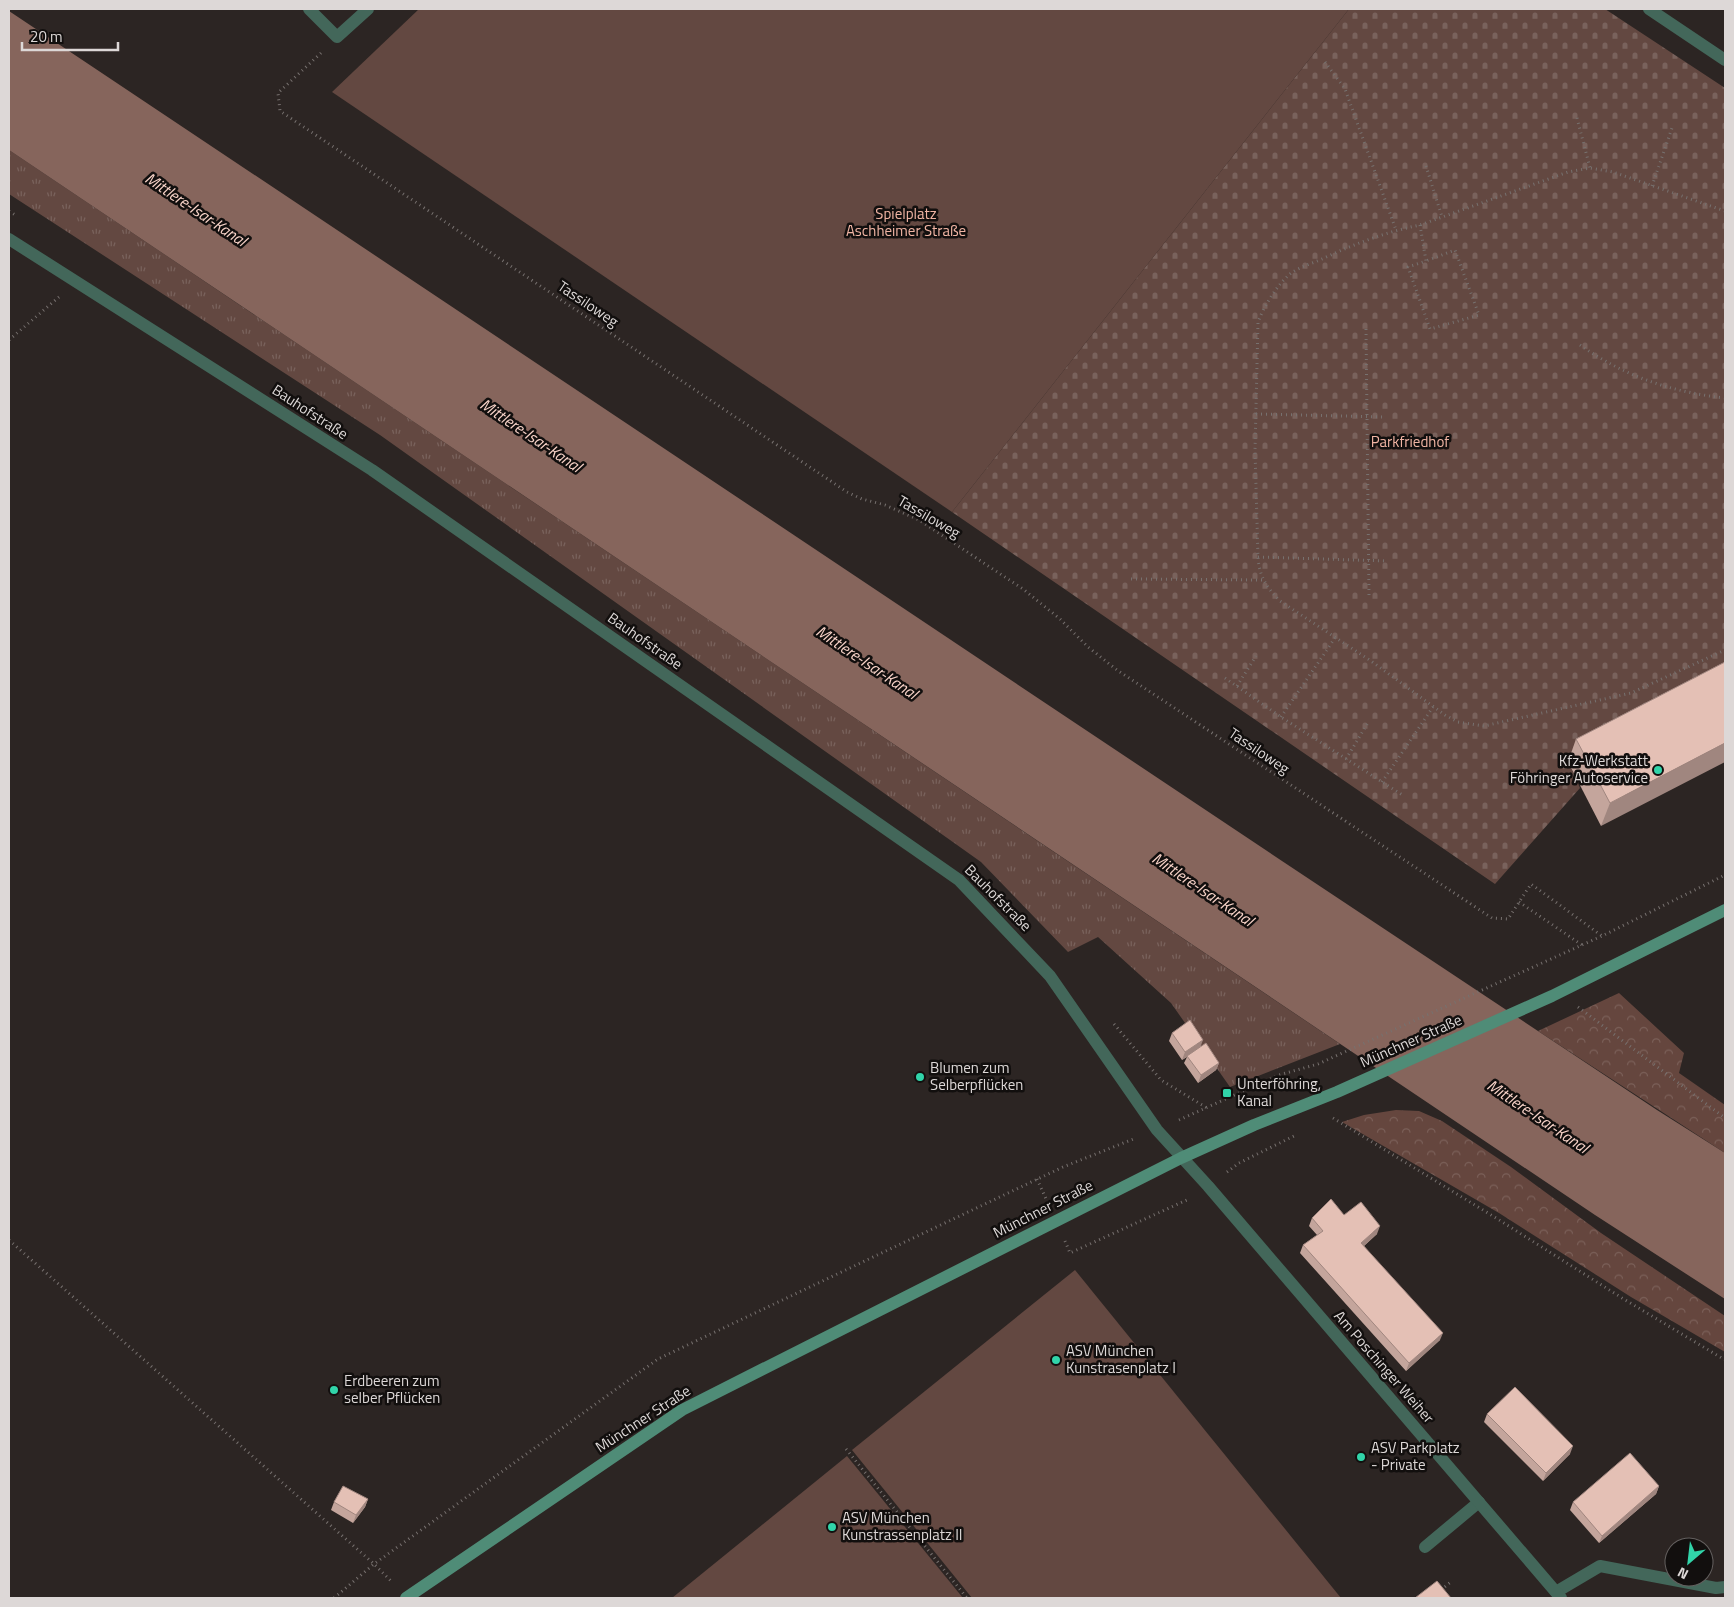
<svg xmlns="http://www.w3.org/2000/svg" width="1734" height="1607" viewBox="0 0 1734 1607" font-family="'Titillium Web',sans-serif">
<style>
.grass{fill:url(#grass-tufts)}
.forest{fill:url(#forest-crowns)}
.cemetery{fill:url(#cemetery-stones)}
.park{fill:#634841}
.water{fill:#86655c}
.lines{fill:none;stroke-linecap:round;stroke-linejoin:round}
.path{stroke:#77716f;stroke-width:3;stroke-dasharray:1 4;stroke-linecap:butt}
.service{stroke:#43675a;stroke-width:12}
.minor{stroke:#43675a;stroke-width:12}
.secondary{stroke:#4f8c77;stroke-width:12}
.wall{fill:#c4a59c}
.shaded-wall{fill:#a0867f}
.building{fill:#e4c0b5;stroke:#a0867f}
.poi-dot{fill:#31d4a9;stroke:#120f0e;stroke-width:2}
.labels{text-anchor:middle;stroke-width:5;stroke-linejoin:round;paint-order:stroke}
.park-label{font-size:15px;fill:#f1b5a4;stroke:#120f0e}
.street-label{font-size:15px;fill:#ddd8d7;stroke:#120f0e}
.poi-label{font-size:15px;fill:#ddd8d7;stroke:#120f0e;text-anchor:start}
.water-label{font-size:16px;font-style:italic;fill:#fad5ca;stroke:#120f0e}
</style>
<defs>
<pattern id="grass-tufts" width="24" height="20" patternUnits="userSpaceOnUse" patternTransform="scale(1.25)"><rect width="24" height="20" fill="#634841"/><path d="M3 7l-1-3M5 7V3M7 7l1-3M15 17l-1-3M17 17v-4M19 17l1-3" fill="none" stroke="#79625c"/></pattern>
<pattern id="forest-crowns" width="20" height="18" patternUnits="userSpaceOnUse" patternTransform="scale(1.25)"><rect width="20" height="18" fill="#65463e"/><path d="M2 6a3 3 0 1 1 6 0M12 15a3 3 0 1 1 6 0" fill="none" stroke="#7b6059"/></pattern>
<pattern id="cemetery-stones" width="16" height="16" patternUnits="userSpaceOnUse" patternTransform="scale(1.25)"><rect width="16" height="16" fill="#634841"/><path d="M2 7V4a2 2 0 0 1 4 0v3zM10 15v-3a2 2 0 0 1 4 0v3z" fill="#79625c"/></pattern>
</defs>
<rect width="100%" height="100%" fill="#2c2523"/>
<path class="grass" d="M9,150L1340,1044L1230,1087L1171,1003L1098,937L1068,952L981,862L380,435L9,194Z"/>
<g class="forest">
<path d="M1619,993L1684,1053L1679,1073L1725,1105V1153L1538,1031Z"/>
<path d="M1396,1110L1419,1111L1442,1121L1511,1167L1601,1233L1725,1316V1352L1631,1297L1499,1213L1342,1122L1364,1115Z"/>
</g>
<path class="cemetery" d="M1349,9H1605L1725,88V678L1568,761L1580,788L1495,884L952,512Z"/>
<g class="park">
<path d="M419,9H1349L952,512L332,92Z"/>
<path d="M1075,1270L1341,1598H972L852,1450Z"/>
<path d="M847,1456L963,1598H672Z"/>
</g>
<path class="water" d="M9,11L1282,861L1657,1110L1725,1153V1299L1595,1215L9,150Z"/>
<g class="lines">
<g class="path">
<path d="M321,53L278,93L280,111L847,492L862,499L885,505L919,520L1023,589L1060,619L1088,647L1117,670L1492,918L1508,919L1531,884L1602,936"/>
<path d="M1325,62L1345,89L1396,230"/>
<path d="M1577,118L1590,168"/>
<path d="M1426,166L1442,217"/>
<path d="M1652,186L1672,128"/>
<path d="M9,211L17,216"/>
<path d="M1725,211L1613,172L1590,168L1568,172L1420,225C1386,232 1354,244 1322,259C1311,264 1299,267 1290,274C1277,285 1264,306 1258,322L1255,450L1258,557C1259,576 1267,588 1280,601L1371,661L1445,715L1458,722L1484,726L1631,693L1725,650"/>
<path d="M1420,225L1426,261L1408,267L1430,329L1479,315L1455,250L1426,261"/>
<path d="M1366,329L1369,595"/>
<path d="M9,340L59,297"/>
<path d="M1580,345C1624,376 1671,392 1725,398"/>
<path d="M1256,414L1385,417"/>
<path d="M1258,557L1387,561"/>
<path d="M1131,579L1263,580"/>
<path d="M1225,678L1281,717L1404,796"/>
<path d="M1237,686L1256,656"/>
<path d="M1281,717L1335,638"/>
<path d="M1346,759L1369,721"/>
<path d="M1382,782L1433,707"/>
<path d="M1519,902L1582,945"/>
<path d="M1578,1007L1725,1118"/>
<path d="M1114,1024L1161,1080L1207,1108"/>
<path d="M1333,1118L1496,1218L1622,1298L1725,1360"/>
<path d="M1179,1120L1279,1075L1318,1064L1602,936L1725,875"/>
<path d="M1227,1172L1239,1163L1294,1136"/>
<path d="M1037,1179L1047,1201"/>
<path d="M9,1240L374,1564L391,1581"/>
<path d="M1065,1241L1070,1253L1189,1199"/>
<path d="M846,1449L967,1598"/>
<path d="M1441,1590L1452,1581"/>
<path d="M334,1598L374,1564L658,1359L1063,1167L1136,1138"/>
</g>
<g class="service">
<path d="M1425,1547L1479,1502"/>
<path d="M1556,1592L1600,1566L1716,1588L1725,1587"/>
</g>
<g class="minor">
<path d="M309,9L337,37L368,9"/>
<path d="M1649,9L1725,60"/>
<path d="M9,239L372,470L959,880L1050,976L1157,1130L1208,1186L1561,1598"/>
</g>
<path class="secondary" d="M406,1598L682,1410L1181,1158L1254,1125L1337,1092L1552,996L1725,910"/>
</g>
<g class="wall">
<path d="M1725,662L1601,826L1568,762L1576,739Z"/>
<path d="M1172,1033L1201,1046L1219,1063L1216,1070L1198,1083L1184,1063L1187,1057L1182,1060L1169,1041Z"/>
<path d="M1344,1215L1377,1234L1364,1246L1440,1340L1406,1371L1300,1253L1303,1245L1317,1235L1309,1226L1312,1218Z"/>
<path d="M1487,1414L1570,1454L1543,1481L1484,1422Z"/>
<path d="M1659,1486L1656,1494L1599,1543L1570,1510L1573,1502Z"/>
<path d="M368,1499L365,1507L353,1523L331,1510L334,1502Z"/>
</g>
<g class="shaded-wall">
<path d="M1725,743V762L1601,826L1610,803Z"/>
<path d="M1203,1040L1200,1048L1182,1060L1185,1052Z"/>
<path d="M1219,1063L1216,1070L1198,1083L1201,1075Z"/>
<path d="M1380,1226L1377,1234L1358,1251L1361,1243Z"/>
<path d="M1443,1333L1440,1340L1406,1371L1409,1363Z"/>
<path d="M1573,1446L1570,1454L1543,1481L1546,1473Z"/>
<path d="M1659,1486L1656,1494L1599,1543L1602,1536Z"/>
<path d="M368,1499L365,1507L353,1523L356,1515Z"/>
</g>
<g class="building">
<path d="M1725,662V743L1610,803L1576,739Z"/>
<path d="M1190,1020L1203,1040L1185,1052L1172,1033Z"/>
<path d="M1206,1043L1219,1063L1201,1075L1187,1056Z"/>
<path d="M1331,1199L1344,1215L1361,1202L1380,1226L1361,1243L1443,1333L1409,1363L1303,1245L1323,1231L1312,1218Z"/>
<path d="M1515,1387L1573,1446L1546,1473L1487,1414Z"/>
<path d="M1630,1453L1659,1486L1602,1536L1573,1502Z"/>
<path d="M343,1486L368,1499L356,1515L334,1502Z"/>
<path d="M1437,1581L1451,1598H1415Z"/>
</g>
<g class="poi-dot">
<circle cx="1658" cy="770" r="5"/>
<circle cx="920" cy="1077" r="5"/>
<rect x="1222" y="1088" width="10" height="10" rx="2.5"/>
<circle cx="1056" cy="1360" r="5"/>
<circle cx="334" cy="1390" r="5"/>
<circle cx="1361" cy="1457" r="5"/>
<circle cx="832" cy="1527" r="5"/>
</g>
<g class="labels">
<g class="park-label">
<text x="906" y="219">Spielplatz<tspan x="906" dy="17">Aschheimer Straße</tspan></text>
<text x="1410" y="447">Parkfriedhof</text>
</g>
<g class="street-label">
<text transform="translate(588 304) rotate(34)" y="5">Tassiloweg</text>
<text transform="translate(310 412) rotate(33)" y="5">Bauhofstraße</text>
<text transform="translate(929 517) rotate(30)" y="5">Tassiloweg</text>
<text transform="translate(645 641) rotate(35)" y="5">Bauhofstraße</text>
<text transform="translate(1259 751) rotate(34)" y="5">Tassiloweg</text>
<text transform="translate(998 898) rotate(45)" y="5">Bauhofstraße</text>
<text transform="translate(1411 1041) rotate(-24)" y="5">Münchner Straße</text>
<text transform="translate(1043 1209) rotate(-27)" y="5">Münchner Straße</text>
<text transform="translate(1384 1367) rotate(49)" y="5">Am Poschinger Weiher</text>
<text transform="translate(643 1419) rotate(-33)" y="5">Münchner Straße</text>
</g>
<g class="poi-label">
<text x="1648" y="766" text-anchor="end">Kfz-Werkstatt<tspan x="1648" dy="17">Föhringer Autoservice</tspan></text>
<text x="930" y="1073">Blumen zum<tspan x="930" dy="17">Selberpflücken</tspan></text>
<text x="1237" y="1089">Unterföhring,<tspan x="1237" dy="17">Kanal</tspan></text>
<text x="1066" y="1356">ASV München<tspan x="1066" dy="17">Kunstrasenplatz I</tspan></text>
<text x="344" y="1386">Erdbeeren zum<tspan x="344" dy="17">selber Pflücken</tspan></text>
<text x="1371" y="1453">ASV Parkplatz<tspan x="1371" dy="17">- Private</tspan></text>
<text x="842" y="1523">ASV München<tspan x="842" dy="17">Kunstrassenplatz II</tspan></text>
</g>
<g class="water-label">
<text transform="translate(196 209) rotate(34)" y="6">Mittlere-Isar-Kanal</text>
<text transform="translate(531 435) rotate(34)" y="6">Mittlere-Isar-Kanal</text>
<text transform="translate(867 662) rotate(34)" y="6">Mittlere-Isar-Kanal</text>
<text transform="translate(1203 889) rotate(34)" y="6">Mittlere-Isar-Kanal</text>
<text transform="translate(1538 1116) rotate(34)" y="6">Mittlere-Isar-Kanal</text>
</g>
</g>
<rect width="1734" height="1607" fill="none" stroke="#ddd8d7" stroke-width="20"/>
<g transform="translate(1689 1562) rotate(208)"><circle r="24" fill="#120f0e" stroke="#635f5e"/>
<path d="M0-4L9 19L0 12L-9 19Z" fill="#31d4a9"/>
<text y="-8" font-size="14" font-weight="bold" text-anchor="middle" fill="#ddd8d7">N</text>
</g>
<path d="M22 42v8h96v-8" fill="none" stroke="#ddd8d7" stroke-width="2.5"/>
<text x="30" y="42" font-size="15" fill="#ddd8d7" stroke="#120f0e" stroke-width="4" paint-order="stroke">20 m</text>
</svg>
